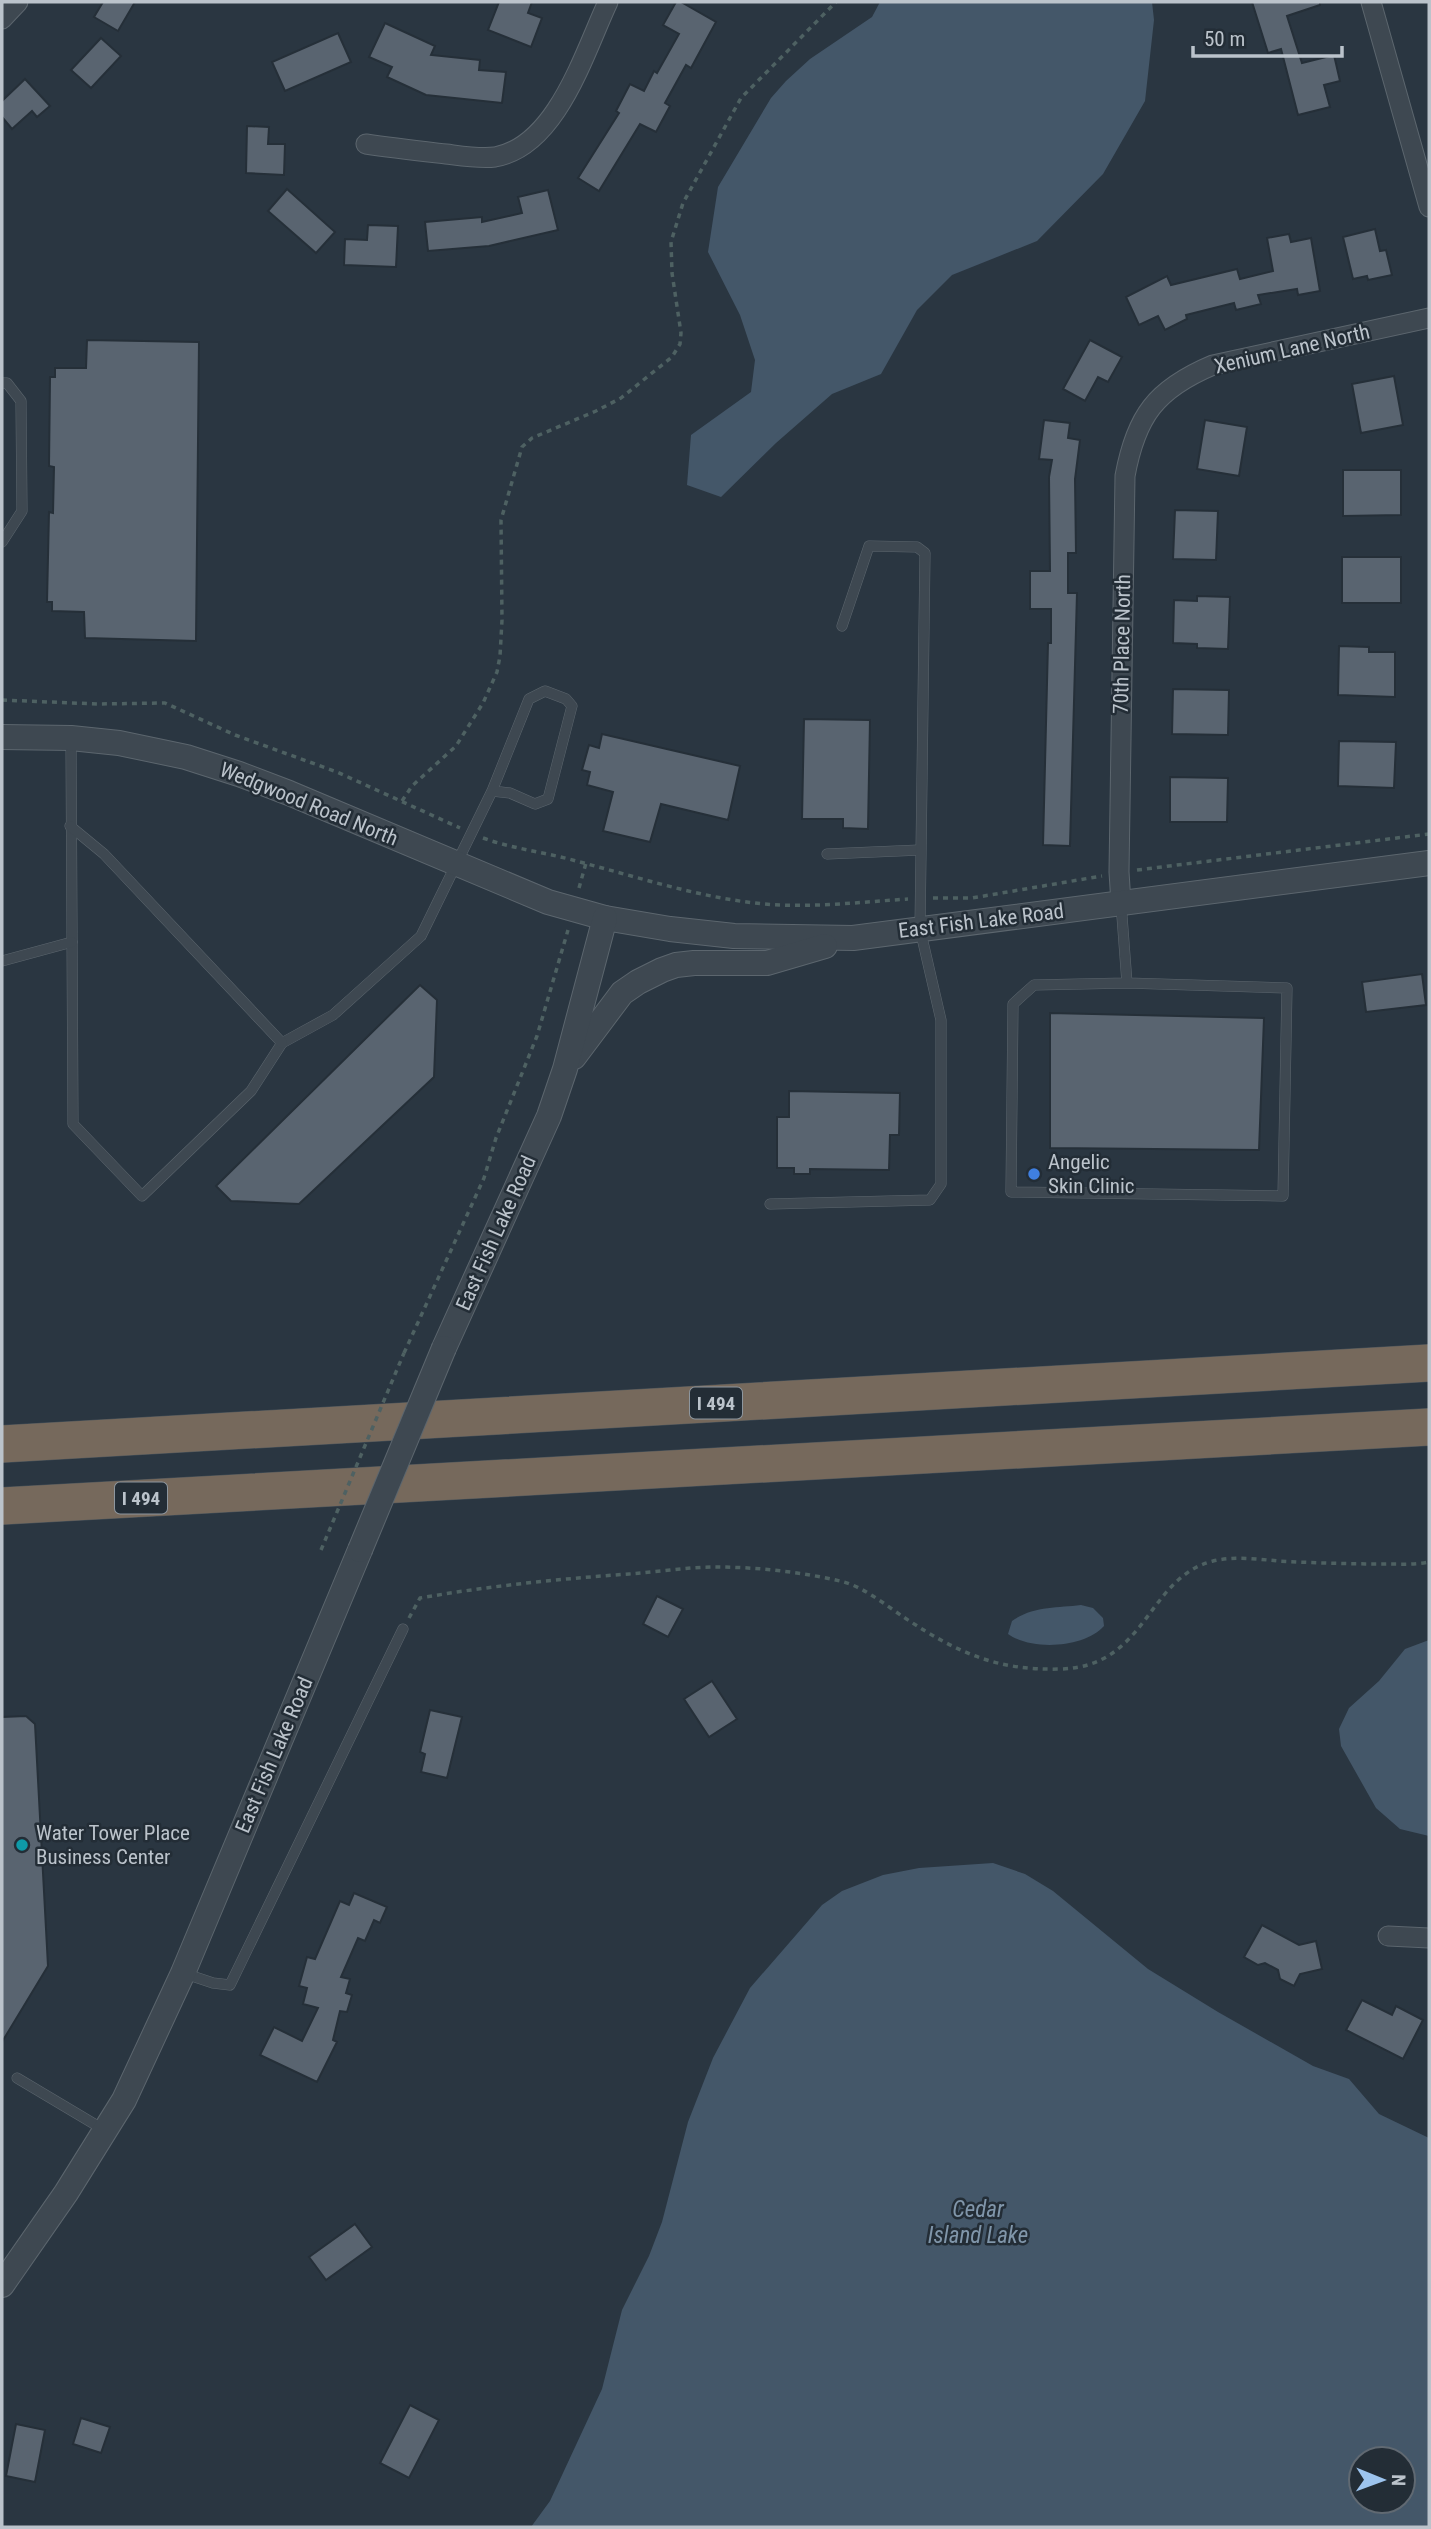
<svg xmlns="http://www.w3.org/2000/svg" width="1431" height="2529" viewBox="0 0 1431 2529" font-family="'Roboto Condensed',sans-serif">
<style>
.water{fill:#445769;fill-rule:evenodd}
.building{fill:#596470;stroke:#252f38;stroke-width:2}
.lines{fill:none;stroke-linecap:round;stroke-linejoin:round}
.service-casing{stroke:#5c666e;stroke-width:11}
.minor-casing{stroke:#5c666e;stroke-width:21}
.tertiary-casing{stroke:#5c666e;stroke-width:26}
.motorway-casing{stroke:#49535b;stroke-width:38}
.path{stroke:#4e6162;stroke-width:3.5;stroke-dasharray:5 5;stroke-linecap:butt}
.service{stroke:#3e4851;stroke-width:10}
.minor{stroke:#3e4851;stroke-width:19}
.tertiary{stroke:#3e4851;stroke-width:24}
.motorway{stroke:#76695c;stroke-width:37}
.tertiary-bridge-casing{stroke:#5c666e;stroke-width:26;stroke-linecap:butt}
.path-bridge{stroke:#4e6162;stroke-width:3.5;stroke-dasharray:5 5;stroke-linecap:butt}
.tertiary-bridge{stroke:#3e4851;stroke-width:24}
.shop-dot{fill:#3f7fe0;stroke:#232d36;stroke-width:2.5}
.culture-dot{fill:#0f9aa8;stroke:#232d36;stroke-width:2.5}
.labels{text-anchor:middle;stroke-width:5;stroke-linejoin:round;paint-order:stroke}
.shield{fill:#232d36;stroke:#8d969e;stroke-width:2}
.shield-label{font-size:19px;font-weight:bold;fill:#bbc3cb}
.street-label{font-size:21px;fill:#bbc3cb;stroke:#232d36}
.poi-label{font-size:21px;fill:#bbc3cb;stroke:#232d36;text-anchor:start}
.water-label{font-size:23px;font-style:italic;fill:#8096aa;stroke:#232d36}
</style>
<rect width="100%" height="100%" fill="#2a3641"/>
<g class="water">
<path d="M880,2H1152L1154,20L1145,101L1103,174L1037,241L952,275L917,310L881,374L832,394L776,443L721,497L687,485L691,435L751,392L755,360L740,315L708,252L718,187L771,98L786,81L810,59L872,17Z"/>
<path d="M1081,1605L1093,1608L1103,1618L1104,1626C1084,1648 1032,1651 1008,1634L1012,1621C1033,1606 1057,1608 1081,1605Z"/>
<path d="M1429,1640V1836L1400,1829L1376,1808L1341,1746L1339,1729L1349,1708L1379,1681L1405,1649Z"/>
<path d="M993,1863L1025,1874L1053,1891L1148,1969L1218,2012L1313,2066L1349,2079L1379,2114L1429,2138V2527H531L550,2501L602,2389L622,2310L649,2256L662,2222L688,2122L713,2058L750,1988L822,1905L842,1891L883,1875L919,1868ZM1361,2459H1403V2501H1361Z"/>
</g>
<g class="building">
<path d="M103,2H135L118,31L94,17Z"/>
<path d="M499,2H532L528,13L542,18L531,47L488,30Z"/>
<path d="M676,2H681L716,22L691,68L686,65L665,103L670,106L656,132L640,124L599,191L578,178L619,113L616,111L630,84L644,91L654,71L657,73L679,34L663,25Z"/>
<path d="M1252,2H1320V5L1287,16L1302,63L1334,55L1340,81L1324,85L1330,107L1298,115L1281,49L1268,53Z"/>
<path d="M385,23L435,46L431,55L480,60L479,70L506,72L502,103L426,95L387,77L392,67L369,57Z"/>
<path d="M338,33L351,62L285,91L272,62Z"/>
<path d="M101,38L121,56L91,88L71,70Z"/>
<path d="M25,79L50,106L37,117L32,111L12,129L2,117V101Z"/>
<path d="M247,126L269,127L268,144H285L284,175L246,173Z"/>
<path d="M287,189L335,232L316,253L268,211Z"/>
<path d="M548,190L558,230L489,246L428,251L425,222L482,217V222L522,213L518,197Z"/>
<path d="M368,225L398,226L396,267L344,265L345,239L367,240Z"/>
<path d="M1375,229L1380,251L1386,250L1392,275L1368,280L1367,276L1353,279L1343,237Z"/>
<path d="M1289,234L1291,242L1311,238L1320,291L1298,295L1297,289L1258,295L1261,304L1236,310L1234,303L1186,315L1187,319L1165,330L1158,316L1139,325L1126,297L1167,276L1171,285L1237,269L1240,279L1273,271L1267,238Z"/>
<path d="M87,340L199,342L196,641L85,638L84,612L52,611V602H47L49,512L53,513L54,467L49,466L50,377H55V368H86Z"/>
<path d="M1090,340L1122,357L1108,382L1098,377L1085,401L1063,389Z"/>
<path d="M1394,376L1403,425L1361,433L1352,384Z"/>
<path d="M1044,420L1070,423L1068,438L1080,440L1075,479L1076,553H1068V593H1077L1070,846L1043,845L1048,643H1051V609H1030V571H1050L1049,477L1052,460L1039,459Z"/>
<path d="M1205,420L1247,427L1239,476L1197,469Z"/>
<path d="M1343,470H1401V515L1343,516Z"/>
<path d="M1175,510L1218,511L1216,560L1173,559Z"/>
<rect x="1342" y="557" width="59" height="46"/>
<path d="M1197,596L1230,597L1228,649L1197,648V644L1173,643L1174,600L1197,601Z"/>
<path d="M1339,646L1369,647V652H1395V697L1338,695Z"/>
<path d="M1173,689L1229,690L1228,735L1172,734Z"/>
<path d="M804,719L870,720L868,829L843,828V819H802Z"/>
<path d="M602,734L740,766L728,820L661,804L650,842L603,831L613,792L587,785L590,772L582,770L589,745L599,748Z"/>
<path d="M1339,741L1396,742L1394,788L1338,786Z"/>
<path d="M1170,777L1228,778L1227,822H1170Z"/>
<path d="M1422,974L1426,1005L1366,1012L1362,982Z"/>
<path d="M420,985L437,1000L434,1077L299,1204L231,1201L216,1186Z"/>
<path d="M1050,1013L1264,1018L1259,1150L1050,1148Z"/>
<path d="M789,1091L900,1093L899,1135H890L889,1170L810,1169V1174H794V1168H777V1117H789Z"/>
<path d="M657,1596L683,1609L668,1637L643,1624Z"/>
<path d="M712,1681L737,1719L709,1737L684,1699Z"/>
<path d="M430,1710L462,1717L447,1778L421,1772L425,1754L420,1752Z"/>
<path d="M26,1716L35,1724L48,1966L2,2042V1717Z"/>
<path d="M354,1893L387,1907L380,1923L374,1920L365,1941L358,1938L341,1977L350,1979L346,1993L352,1995L347,2012L340,2011L333,2040L337,2042L317,2082L260,2055L274,2027L302,2041L318,2008L303,2004L307,1988L299,1986L307,1957L315,1959L340,1901L349,1905Z"/>
<path d="M1262,1925L1299,1945L1316,1941L1322,1969L1300,1974L1294,1986L1280,1979L1278,1970L1265,1963L1258,1965L1244,1957Z"/>
<path d="M1362,2000L1392,2015L1396,2006L1423,2020L1403,2059L1346,2030Z"/>
<path d="M355,2224L372,2247L326,2280L309,2257Z"/>
<path d="M410,2405L439,2420L409,2478L380,2463Z"/>
<path d="M81,2418L110,2427L101,2453L73,2444Z"/>
<path d="M16,2424L45,2430L35,2482L6,2476Z"/>
</g>
<g class="lines">
<g class="service-casing">
<g id="service">
<path d="M2,383H7L21,401L22,511L2,542"/>
<path d="M71,739L73,1124L142,1196L251,1091L282,1043L333,1015L421,936L492,791L529,699L545,691L566,699L572,706L548,799L535,804L510,793L492,791"/>
<path d="M70,826L104,854L282,1043"/>
<path d="M827,854L920,850"/>
<path d="M1121,903L1127,983L1287,988L1283,1196L1011,1192L1013,1004L1034,985L1127,983"/>
<path d="M2,961L72,942"/>
<path d="M770,1204L930,1200L941,1184V1020L920,929L925,553L917,547L869,546L842,626"/>
<path d="M183,1973L213,1983L230,1985L403,1629"/>
<path d="M17,2078L106,2131"/>
</g>
</g>
<g class="minor-casing">
<g id="minor">
<path d="M1371,2L1429,207"/>
<path d="M2,19L18,2"/>
<path d="M366,144C393,148 420,151 446,154C462,156 480,159 495,157C557,146 584,53 608,2"/>
<path d="M1121,903L1119,872L1125,476C1136,416 1156,389 1213,365L1429,318"/>
<path d="M1388,1936L1429,1938"/>
</g>
</g>
<g class="tertiary-casing">
<g id="tertiary">
<path d="M2,737L71,738L119,743L186,757L239,774L289,793L548,902L605,918L670,929L734,936L853,938L1429,863"/>
<path d="M574,1057L622,993L638,982L662,970L676,965L694,963H767L825,946"/>
<path d="M444,1348L549,1116L565,1069L605,918"/>
<path d="M2,2285L66,2193L124,2100L183,1973L360,1550"/>
</g>
</g>
<g class="motorway-casing">
<g id="motorway">
<path d="M2,1444L1429,1363"/>
<path d="M2,1506L1429,1427"/>
</g>
</g>
<g class="path">
<path d="M2,700L97,704L165,703L235,735L337,772L460,828"/>
<path d="M402,801L412,786L456,746L483,703L497,672L500,656L502,620L501,520L522,447L532,438L596,411L621,398L672,357L680,344L681,333L672,273L671,242L683,203L741,98L836,2"/>
<path d="M483,838C513,849 545,852 576,861C638,877 700,898 764,904C812,908 860,902 908,899"/>
<path d="M1137,870L1429,834"/>
<path d="M579,888L586,863"/>
<path d="M933,898H972L1102,876"/>
<path d="M404,1353L484,1178L496,1138L537,1036L568,930"/>
<path d="M409,1618L420,1598C489,1586 558,1579 629,1574C657,1572 687,1567 715,1567C757,1567 803,1572 844,1582C865,1588 887,1606 905,1618C956,1652 997,1671 1060,1669C1148,1667 1146,1578 1213,1561C1234,1556 1257,1559 1278,1561C1314,1563 1350,1564 1386,1564C1400,1564 1415,1565 1429,1562"/>
</g>
<use href="#service" class="service"/>
<use href="#minor" class="minor"/>
<use href="#tertiary" class="tertiary"/>
<use href="#motorway" class="motorway"/>
<g class="tertiary-bridge-casing">
<path id="tertiary-bridge" d="M360,1550L444,1348"/>
</g>
<path class="path-bridge" d="M321,1550L404,1353"/>
<use href="#tertiary-bridge" class="tertiary-bridge"/>
</g>
<circle class="shop-dot" cx="1034" cy="1174" r="7"/>
<circle class="culture-dot" cx="22" cy="1845" r="7"/>
<g class="labels">
<g class="shield">
<rect x="690" y="1387.5" width="52" height="31" rx="5"/>
<rect x="115" y="1482.5" width="52" height="31" rx="5"/>
</g>
<g class="shield-label">
<text x="716" y="1410">I 494</text>
<text x="141" y="1505">I 494</text>
</g>
<g class="street-label">
<text transform="translate(1292 349) rotate(-13)" y="7">Xenium Lane North</text>
<text transform="translate(1122 644) rotate(-89)" y="7">70th Place North</text>
<text transform="translate(309 804) rotate(22)" y="7">Wedgwood Road North</text>
<text transform="translate(981 921) rotate(-7)" y="7">East Fish Lake Road</text>
<text transform="translate(496 1233) rotate(-66)" y="7">East Fish Lake Road</text>
<text transform="translate(274 1755) rotate(-67)" y="7">East Fish Lake Road</text>
</g>
<g class="poi-label">
<text x="1048" y="1169">Angelic<tspan x="1048" dy="24">Skin Clinic</tspan></text>
<text x="36" y="1840">Water Tower Place<tspan x="36" dy="24">Business Center</tspan></text>
</g>
<g class="water-label">
<text x="978" y="2217">Cedar<tspan x="978" dy="26">Island Lake</tspan></text>
</g>
</g>
<rect width="1431" height="2529" fill="none" stroke="#bbc3cb" stroke-width="7"/>
<g transform="translate(1382 2480) rotate(91)"><circle r="33" fill="#232d36" stroke="#606972" stroke-width="2"/>
<path d="M0-5L12 26L0 18L-12 26Z" fill="#9dc4ee"/>
<text y="-10" font-size="19" font-weight="bold" text-anchor="middle" fill="#bbc3cb">N</text>
</g>
<path d="M1193 46v10h149v-10" fill="none" stroke="#bbc3cb" stroke-width="3.5"/>
<text x="1204" y="46" font-size="21" fill="#bbc3cb" stroke="#232d36" stroke-width="5" paint-order="stroke">50 m</text>
</svg>
